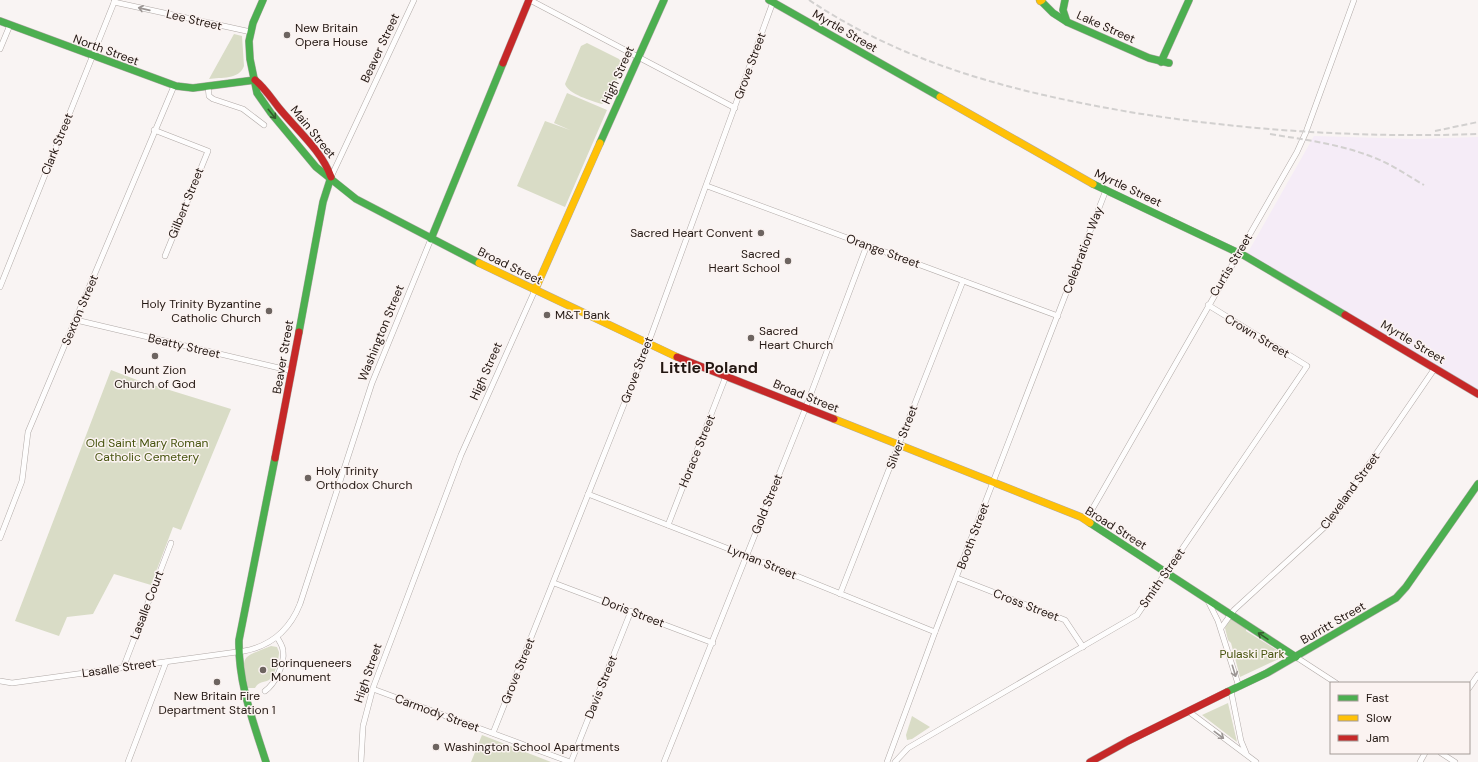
<svg xmlns="http://www.w3.org/2000/svg" width="1478" height="762" viewBox="0 0 1478 762" font-family="'DM Sans',sans-serif">
<style>
.industrial{fill:#f5ecf7}
.green{fill:#d9dcc6}
.lines{fill:none;stroke-linecap:round;stroke-linejoin:round}
.street-casing{stroke:#b0a9a6;stroke-width:6}
.fast-casing{stroke:#b0a9a6;stroke-width:8}
.slow-casing{stroke:#b0a9a6;stroke-width:8}
.jam-casing{stroke:#b0a9a6;stroke-width:8}
.street{stroke:#fefdfd;stroke-width:5}
.fast{stroke:#4caf50;stroke-width:7}
.slow{stroke:#ffc107;stroke-width:7}
.jam{stroke:#c62828;stroke-width:7}
.rail{stroke:#d2d0cf;stroke-width:2;stroke-dasharray:6 3;stroke-linecap:butt}
.oneway{stroke:#9b9593}
.oneway2{stroke:#355b2d}
.poi-dot{fill:#6d6460;stroke:#fbf3f1;stroke-width:1.5}
.labels{text-anchor:middle;stroke-width:3;stroke-linejoin:round;paint-order:stroke}
.street-label{font-size:12px;fill:#221611;stroke:#fbf3f1}
.poi-label{font-size:12px;fill:#221611;stroke:#fbf3f1;text-anchor:start}
.park-label{font-size:12px;fill:#47540f;stroke:#fbf3f1}
.district-label{font-size:16px;font-weight:bold;fill:#221611;stroke:#fbf3f1}
</style>
<rect width="100%" height="100%" fill="#f9f4f3"/>
<path class="industrial" d="M1314,136L1414,139L1478,137V390L1247,254Z"/>
<g class="green">
<path d="M234,34L242,36L244,66C239,80 221,77 209,79Z"/>
<path d="M587,43L619,59L623,65L609,99L602,104C592,101 568,94 565,84L581,46Z"/>
<path d="M567,93L607,110L565,207L517,186L545,121L570,130L554,123Z"/>
<path d="M111,370L137,380L231,409L181,530L173,527L151,585L114,574L93,614L67,617L59,636L15,621Z"/>
<path d="M1230,619H1233L1246,626V631L1277,650H1280L1284,653L1283,657L1240,677L1231,643L1228,640L1225,628Z"/>
<path d="M271,646L277,647L279,652C279,659 275,676 269,680C263,683 259,681 255,688H248C240,654 242,658 271,646Z"/>
<path d="M1228,703L1237,742L1202,715Z"/>
<path d="M912,716L930,727L912,739L907,740L906,735Z"/>
<path d="M482,735L551,762H471Z"/>
</g>
<g class="lines">
<g class="street-casing">
<g id="street">
<path d="M530,0L735,108"/>
<path d="M114,2L251,32"/>
<path d="M0,49L10,25"/>
<path d="M208,86L209,96L213,99L243,109L264,125"/>
<path d="M154,130L208,151L165,256"/>
<path d="M331,177L414,0"/>
<path d="M707,186L1058,316"/>
<path d="M0,287L115,0"/>
<path d="M76,320L292,371"/>
<path d="M588,494L747,556L935,632"/>
<path d="M1086,520L1297,152L1306,132L1354,0"/>
<path d="M668,525L726,376"/>
<path d="M0,538L22,481L28,432L174,86"/>
<path d="M957,578L1065,620L1083,647"/>
<path d="M554,583L713,643"/>
<path d="M840,594L963,281"/>
<path d="M1208,601L1218,621L1239,687"/>
<path d="M1221,628L1234,610L1328,524L1435,368"/>
<path d="M1296,657L1336,683"/>
<path d="M123,668L171,543"/>
<path d="M0,681L12,683L244,651C271,646 290,629 300,604L372,383L431,239"/>
<path d="M1469,688L1478,675"/>
<path d="M373,689L570,762"/>
<path d="M265,691C275,684 285,664 283,651C283,646 279,641 277,637"/>
<path d="M1231,691L1241,741L1246,753"/>
<path d="M1188,711L1256,762"/>
<path d="M493,733L648,344L773,2"/>
<path d="M1441,753L1455,762"/>
<path d="M128,762L166,662"/>
<path d="M361,762L363,726L373,688L461,455L535,290"/>
<path d="M571,762L631,611"/>
<path d="M664,762L804,412L867,245"/>
<path d="M887,762L935,632L1106,190"/>
<path d="M895,762L908,748L1137,615L1307,366L1208,305"/>
<path d="M1420,762L1425,753"/>
</g>
</g>
<g class="fast-casing">
<g id="fast">
<path d="M263,0L253,23L249,41L250,59L257,93L271,113L316,167L356,199L479,263"/>
<path d="M769,0L940,97"/>
<path d="M1040,0L1053,13L1067,22L1149,58L1169,63"/>
<path d="M1065,0L1063,10L1067,22"/>
<path d="M0,21L176,86L193,88L255,80"/>
<path d="M1161,62L1189,0"/>
<path d="M600,143L664,0"/>
<path d="M1093,184L1245,256L1345,315"/>
<path d="M431,239L503,63"/>
<path d="M299,332L323,202L331,177"/>
<path d="M1090,523L1296,657"/>
<path d="M1227,692L1267,673L1396,598L1406,587L1478,484"/>
<path d="M266,762C253,721 238,683 239,640L275,458"/>
</g>
</g>
<g class="slow-casing">
<g id="slow">
<path d="M1040,1L1042,0"/>
<path d="M940,97L1093,184"/>
<path d="M479,263L677,357"/>
<path d="M535,290L600,143"/>
<path d="M834,419L1081,517L1090,523"/>
</g>
</g>
<g class="jam-casing">
<g id="jam">
<path d="M503,63L529,0"/>
<path d="M255,80C265,88 271,98 279,108C296,129 322,151 331,177"/>
<path d="M1345,315L1478,394"/>
<path d="M677,357L834,419"/>
<path d="M275,458L299,332"/>
<path d="M1090,762L1128,741L1227,692"/>
</g>
</g>
<use href="#street" class="street"/>
<use href="#fast" class="fast"/>
<use href="#slow" class="slow"/>
<use href="#jam" class="jam"/>
<g class="rail">
<path d="M809,0C909,67 1026,95 1142,114C1253,131 1366,138 1478,134"/>
<path d="M1435,131L1478,122"/>
<path d="M1270,134C1306,140 1341,144 1375,158C1393,165 1408,176 1424,185"/>
</g>
</g>
<defs><path id="oneway-shaft" d="M-6 0H5M1.5-3L5.5 0L1.5 3" fill="none" stroke-width="1.6" stroke-linecap="round" stroke-linejoin="round"/></defs>
<g class="oneway">
<use href="#oneway-shaft" transform="translate(144 9) rotate(-167)"/>
<use href="#oneway-shaft" transform="translate(1234 671) rotate(73)"/>
<use href="#oneway-shaft" transform="translate(1219 735) rotate(37)"/>
</g>
<g class="oneway2">
<use href="#oneway-shaft" transform="translate(272 114) rotate(51)"/>
<use href="#oneway-shaft" transform="translate(1263 636) rotate(-146)"/>
</g>
<g class="poi-dot">
<circle cx="287" cy="35" r="4"/>
<circle cx="761" cy="233" r="4"/>
<circle cx="788" cy="261" r="4"/>
<circle cx="269" cy="311" r="4"/>
<circle cx="547" cy="315" r="4"/>
<circle cx="751" cy="338" r="4"/>
<circle cx="155" cy="356" r="4"/>
<circle cx="308" cy="478" r="4"/>
<circle cx="263" cy="670" r="4"/>
<circle cx="217" cy="682" r="4"/>
<circle cx="436" cy="747" r="4"/>
</g>
<g class="labels">
<g class="street-label">
<text transform="translate(194 20) rotate(13)" y="4">Lee Street</text>
<text transform="translate(1106 27) rotate(24)" y="4">Lake Street</text>
<text transform="translate(845 31) rotate(30)" y="4">Myrtle Street</text>
<text transform="translate(380 48) rotate(-65)" y="4">Beaver Street</text>
<text transform="translate(106 50) rotate(20)" y="4">North Street</text>
<text transform="translate(750 66) rotate(-70)" y="4">Grove Street</text>
<text transform="translate(618 75) rotate(-66)" y="4">High Street</text>
<text transform="translate(313 132) rotate(51)" y="4">Main Street</text>
<text transform="translate(57 144) rotate(-68)" y="4">Clark Street</text>
<text transform="translate(1128 188) rotate(25)" y="4">Myrtle Street</text>
<text transform="translate(186 203) rotate(-68)" y="4">Gilbert Street</text>
<text transform="translate(1083 250) rotate(-69)" y="4">Celebration Way</text>
<text transform="translate(883 251) rotate(20)" y="4">Orange Street</text>
<text transform="translate(1231 265) rotate(-59)" y="4">Curtis Street</text>
<text transform="translate(510 266) rotate(26)" y="4">Broad Street</text>
<text transform="translate(80 310) rotate(-67)" y="4">Sexton Street</text>
<text transform="translate(381 333) rotate(-68)" y="4">Washington Street</text>
<text transform="translate(1257 336) rotate(31)" y="4">Crown Street</text>
<text transform="translate(1413 342) rotate(31)" y="4">Myrtle Street</text>
<text transform="translate(184 346) rotate(13)" y="4">Beatty Street</text>
<text transform="translate(283 357) rotate(-80)" y="4">Beaver Street</text>
<text transform="translate(637 370) rotate(-69)" y="4">Grove Street</text>
<text transform="translate(486 371) rotate(-66)" y="4">High Street</text>
<text transform="translate(806 396) rotate(22)" y="4">Broad Street</text>
<text transform="translate(902 437) rotate(-69)" y="4">Silver Street</text>
<text transform="translate(697 451) rotate(-68)" y="4">Horace Street</text>
<text transform="translate(1350 491) rotate(-54)" y="4">Cleveland Street</text>
<text transform="translate(767 504) rotate(-68)" y="4">Gold Street</text>
<text transform="translate(1116 528) rotate(32)" y="4">Broad Street</text>
<text transform="translate(973 536) rotate(-69)" y="4">Booth Street</text>
<text transform="translate(762 562) rotate(22)" y="4">Lyman Street</text>
<text transform="translate(1162 578) rotate(-55)" y="4">Smith Street</text>
<text transform="translate(147 605) rotate(-69)" y="4">Lasalle Court</text>
<text transform="translate(1026 605) rotate(21)" y="4">Cross Street</text>
<text transform="translate(633 612) rotate(21)" y="4">Doris Street</text>
<text transform="translate(1333 623) rotate(-30)" y="4">Burritt Street</text>
<text transform="translate(119 668) rotate(-8)" y="4">Lasalle Street</text>
<text transform="translate(518 671) rotate(-68)" y="4">Grove Street</text>
<text transform="translate(368 673) rotate(-71)" y="4">High Street</text>
<text transform="translate(601 687) rotate(-68)" y="4">Davis Street</text>
<text transform="translate(437 713) rotate(20)" y="4">Carmody Street</text>
</g>
<g class="poi-label">
<text x="295" y="32">New Britain<tspan x="295" dy="14">Opera House</tspan></text>
<text x="753" y="237" text-anchor="end">Sacred Heart Convent</text>
<text x="780" y="258" text-anchor="end">Sacred<tspan x="780" dy="14">Heart School</tspan></text>
<text x="261" y="308" text-anchor="end">Holy Trinity Byzantine<tspan x="261" dy="14">Catholic Church</tspan></text>
<text x="555" y="319">M&amp;T Bank</text>
<text x="759" y="335">Sacred<tspan x="759" dy="14">Heart Church</tspan></text>
<text x="155" y="374" text-anchor="middle">Mount Zion<tspan x="155" dy="14">Church of God</tspan></text>
<text x="316" y="475">Holy Trinity<tspan x="316" dy="14">Orthodox Church</tspan></text>
<text x="271" y="667">Borinqueneers<tspan x="271" dy="14">Monument</tspan></text>
<text x="217" y="700" text-anchor="middle">New Britain Fire<tspan x="217" dy="14">Department Station 1</tspan></text>
<text x="444" y="751">Washington School Apartments</text>
</g>
<g class="park-label">
<text x="147" y="447">Old Saint Mary Roman<tspan x="147" dy="14">Catholic Cemetery</tspan></text>
<text x="1252" y="658">Pulaski Park</text>
</g>
<g class="district-label">
<text x="709" y="373">Little Poland</text>
</g>
</g>
<rect x="1330" y="682" width="140" height="72" fill="#fbf3f1" stroke="#a49b97"/>
<rect x="1338" y="695" width="20" height="6" fill="#4caf50" stroke="#a49b97"/>
<text x="1366" y="702" font-size="12" fill="#221611">Fast</text>
<rect x="1338" y="715" width="20" height="6" fill="#ffc107" stroke="#a49b97"/>
<text x="1366" y="722" font-size="12" fill="#221611">Slow</text>
<rect x="1338" y="735" width="20" height="6" fill="#c62828" stroke="#a49b97"/>
<text x="1366" y="742" font-size="12" fill="#221611">Jam</text>
</svg>
